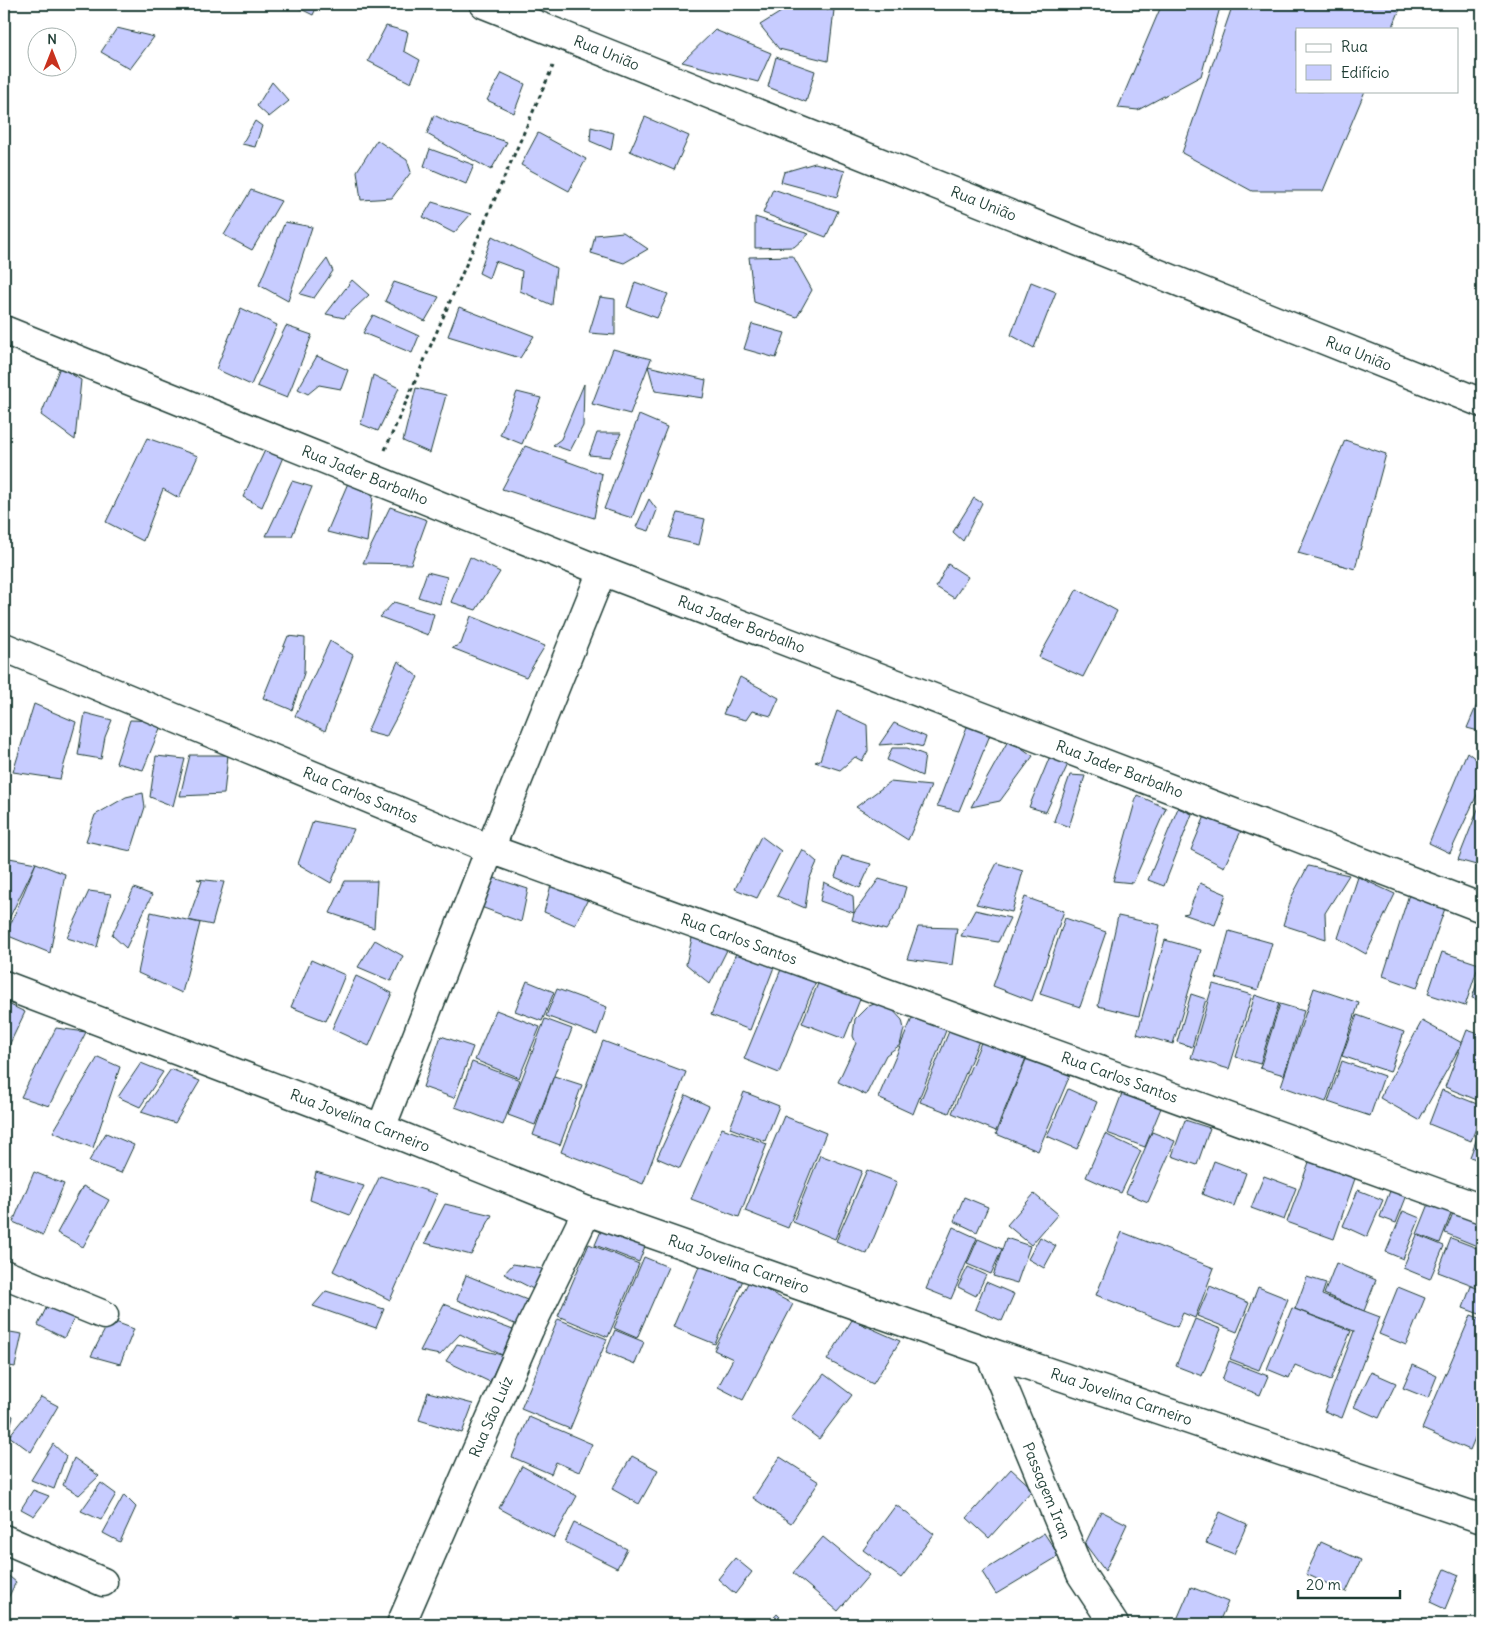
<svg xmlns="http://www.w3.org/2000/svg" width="1486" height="1628" viewBox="0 0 1486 1628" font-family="Delius,sans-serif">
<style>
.building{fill:#c7ccff;stroke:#1f3d34}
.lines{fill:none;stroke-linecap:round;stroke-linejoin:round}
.street-casing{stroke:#1f3d34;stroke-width:31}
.path{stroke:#1f3d34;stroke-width:3;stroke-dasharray:4 4;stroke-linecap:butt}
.street{stroke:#fff;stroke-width:28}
.labels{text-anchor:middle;stroke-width:5;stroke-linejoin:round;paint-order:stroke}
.street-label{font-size:15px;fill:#1f3d34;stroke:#fff}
</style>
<rect width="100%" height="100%" fill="#fff"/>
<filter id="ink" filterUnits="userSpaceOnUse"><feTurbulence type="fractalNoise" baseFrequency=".02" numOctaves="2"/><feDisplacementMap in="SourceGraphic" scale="10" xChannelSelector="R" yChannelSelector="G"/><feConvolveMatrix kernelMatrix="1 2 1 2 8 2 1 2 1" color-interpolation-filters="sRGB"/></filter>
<g filter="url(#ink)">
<g class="building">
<path d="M291,4H318L313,15Z"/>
<path d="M1162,4H1221L1201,76L1138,110L1118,108Z"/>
<path d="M1233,4H1402L1392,29H1297V91H1365L1323,191H1252L1182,153Z"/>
<path d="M789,7L834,10L828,61L779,49L760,25Z"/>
<path d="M386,26L408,32L404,51L420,60L411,83L368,61Z"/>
<path d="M117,28L154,37L130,69L101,52Z"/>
<path d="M715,30L771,53L758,82L682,62Z"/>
<path d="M776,57L815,71L806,102L768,87Z"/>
<path d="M502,73L525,84L514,113L487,100Z"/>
<path d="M272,82L289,101L269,117L257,106Z"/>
<path d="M434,115L450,123L507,142L491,170L427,134Z"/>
<path d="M645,117L689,136L674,170L630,151Z"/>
<path d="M255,121L262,126L255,147L242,144Z"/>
<path d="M591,127L614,133L611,150L590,141Z"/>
<path d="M538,133L586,159L569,191L521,165Z"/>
<path d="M377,140L407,160L411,172L392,198L361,200L357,171Z"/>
<path d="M430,149L474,165L466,184L424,166Z"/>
<path d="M815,163L845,171L837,197L781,182L784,172Z"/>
<path d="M773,189L838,211L826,237L763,213Z"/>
<path d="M251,190L281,201L252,250L224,235Z"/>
<path d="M432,202L471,214L454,233L423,217Z"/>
<path d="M755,217L809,234L794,247L755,248Z"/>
<path d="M285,222L312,227L288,301L259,285Z"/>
<path d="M623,232L648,249L624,263L591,253L595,235Z"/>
<path d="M492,236L556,268L552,305L520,291L522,271L495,261L489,278L479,273Z"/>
<path d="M793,256L812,290L797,317L754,302L749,257Z"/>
<path d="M327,259L333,271L314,298L300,294Z"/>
<path d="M352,280L369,295L344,318L326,314Z"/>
<path d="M394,282L439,297L425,321L385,301Z"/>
<path d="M635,282L668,294L657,318L627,307Z"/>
<path d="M1031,282L1056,292L1034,348L1011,335Z"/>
<path d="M600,297L615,299V335L589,333Z"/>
<path d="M459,307L534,336L520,358L448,336Z"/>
<path d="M241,308L277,325L251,385L216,369Z"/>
<path d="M373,315L419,336L412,353L363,333Z"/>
<path d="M752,324L785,333L776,358L744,349Z"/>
<path d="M286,326L312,335L287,398L257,386Z"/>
<path d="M613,349L651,359L630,414L592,404Z"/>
<path d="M317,356L348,370L341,389L319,385L308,394L298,389Z"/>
<path d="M648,366L706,380L703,398L655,391Z"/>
<path d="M60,367L81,380L75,440L41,415Z"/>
<path d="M373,375L399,388L378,431L361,424Z"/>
<path d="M584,384L583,426L570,451L553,445L561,439Z"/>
<path d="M416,388L446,395L430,453L403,441Z"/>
<path d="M517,392L541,398L522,444L500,435Z"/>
<path d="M639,415L667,427L632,518L604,509Z"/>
<path d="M597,433H621L610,457L589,455Z"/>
<path d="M147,438L198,456L179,498L163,489L143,541L106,522Z"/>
<path d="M1345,440L1386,454L1355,569L1298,553Z"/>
<path d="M267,446L283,457L262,507L243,497Z"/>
<path d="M525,446L602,474L594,518L502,489Z"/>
<path d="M292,481L312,487L292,536H266Z"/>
<path d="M348,483L373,496L367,542L327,532Z"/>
<path d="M974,498L982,503L963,541L953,532Z"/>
<path d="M649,499L657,510L649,531L636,527Z"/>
<path d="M390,507L427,520L411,564L363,563Z"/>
<path d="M678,513L705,519L699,545L669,538Z"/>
<path d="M470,557L500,572L476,610L451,602Z"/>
<path d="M948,564L968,577L954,598L936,587Z"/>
<path d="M427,572L447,577L440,604L418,597Z"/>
<path d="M1077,589L1117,611L1083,677L1039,657Z"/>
<path d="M394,602L434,614L428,635L380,617Z"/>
<path d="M471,616L545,646L526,677L452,648L461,644Z"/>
<path d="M288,636L305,638L304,673L292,710L263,698Z"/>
<path d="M330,641L353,655L325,731L295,716Z"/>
<path d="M398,661L418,677L386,737L367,732Z"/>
<path d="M740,677L779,698L771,716L752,711L746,720L723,714Z"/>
<path d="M1482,693V732L1467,728Z"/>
<path d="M34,704L76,722L60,779L13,772Z"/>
<path d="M837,711L867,725L868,751L862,761L855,757L840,770L815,762L820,760Z"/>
<path d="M85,713L112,720L105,737L101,759L78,755Z"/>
<path d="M130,720L163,721L143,770L116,763Z"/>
<path d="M894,723L926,737L923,747L907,743L879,745Z"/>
<path d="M968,724L992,730L959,811L937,806Z"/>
<path d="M1009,739L1033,756L1000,801L971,807Z"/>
<path d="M892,748H907L925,755L922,776L887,760Z"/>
<path d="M1053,749L1069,762L1046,812L1029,807Z"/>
<path d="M1467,752L1482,764V784L1450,853L1429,843Z"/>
<path d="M190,755H228L224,794L180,796Z"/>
<path d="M156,756L185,759L173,806L150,797Z"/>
<path d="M1070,775L1085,776L1069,827L1054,821Z"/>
<path d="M890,782L931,786L908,840L856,807Z"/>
<path d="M143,793L145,807L131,851L86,841L95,815L126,797Z"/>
<path d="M1137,795L1166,808L1133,883L1113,881Z"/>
<path d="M1482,799V860L1480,866L1458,860Z"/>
<path d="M1178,808L1192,814L1164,886L1148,880Z"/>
<path d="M1205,816L1241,831L1224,867L1191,850Z"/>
<path d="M313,821L354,829L331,883L298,864Z"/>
<path d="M761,836L781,851L757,898L735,889Z"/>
<path d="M802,849L817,862L809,880L805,908L777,896Z"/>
<path d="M842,856L871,864L860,888L835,877Z"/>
<path d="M4,857L36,863L5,927H4Z"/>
<path d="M36,863L65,874L50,953L6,935Z"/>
<path d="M997,863L1023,871L1012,912L976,904Z"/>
<path d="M1308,866L1349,875L1325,913L1326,939L1283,925L1292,896Z"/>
<path d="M485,875L528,889L521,922L473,904Z"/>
<path d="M1358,877L1395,894L1366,954L1338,938Z"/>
<path d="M197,879L224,882L212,925L188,920L202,881Z"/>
<path d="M879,879L906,887L900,908L886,930L852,920L854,913Z"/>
<path d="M345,881H377L374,928L330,913Z"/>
<path d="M552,881L591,893L575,925L544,912Z"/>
<path d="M824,882L853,896L854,913L820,901Z"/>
<path d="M1200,883L1226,894L1215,925L1183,914L1188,913Z"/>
<path d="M134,888L152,895L126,948L112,935Z"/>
<path d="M1411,888L1449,897L1417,988L1383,976Z"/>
<path d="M89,891L111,894L97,947L67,938Z"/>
<path d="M1025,897L1064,911L1032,1001L993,986Z"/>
<path d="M975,910L1010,918L998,942L961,936Z"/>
<path d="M151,912L200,923L182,993L138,973Z"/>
<path d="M1118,916L1160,925L1139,1016L1098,1006Z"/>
<path d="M1065,918L1106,932L1080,1007L1040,994Z"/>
<path d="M918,927L957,928L952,965L907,959Z"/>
<path d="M1229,931L1272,943L1258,990L1216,978Z"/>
<path d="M693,934L729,946L710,984L686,964Z"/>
<path d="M375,940L403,956L391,981L358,967Z"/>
<path d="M1165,940L1201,950L1173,1044L1137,1034Z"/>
<path d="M1442,952L1479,964L1465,1006L1428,994Z"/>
<path d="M736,953L774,967L750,1030L711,1015Z"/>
<path d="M311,960L345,975L326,1021L291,1007Z"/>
<path d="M782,967L816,981L779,1073L744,1059Z"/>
<path d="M1482,968V1001L1472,998Z"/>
<path d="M356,976L392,993L369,1046L332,1029Z"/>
<path d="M527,981L554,992L542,1021L515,1011Z"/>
<path d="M819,981L861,997L844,1039L802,1023Z"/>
<path d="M1213,984L1252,995L1229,1069L1191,1058Z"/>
<path d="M1314,988L1359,1003L1326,1102L1281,1086Z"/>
<path d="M557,989L607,1007L597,1035L546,1016Z"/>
<path d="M1191,994L1206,999L1192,1047L1177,1042Z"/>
<path d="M1255,995L1279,1003L1260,1064L1236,1057Z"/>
<path d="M4,1002L25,1012L4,1056Z"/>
<path d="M874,1004L891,1008L902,1020L904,1029L900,1045L886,1055L866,1095L838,1082L856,1043L853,1036L855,1019L867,1007Z"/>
<path d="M1280,1004L1304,1011L1284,1075L1260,1068Z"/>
<path d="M496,1010L540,1027L519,1078L475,1060Z"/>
<path d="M1357,1015L1404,1032L1390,1072L1342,1056Z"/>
<path d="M913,1016L947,1028L913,1114L878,1098Z"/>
<path d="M545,1019L572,1029L535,1125L508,1115Z"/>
<path d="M1422,1021L1462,1043L1419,1120L1380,1098Z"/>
<path d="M56,1028L86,1032L49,1106L21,1097Z"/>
<path d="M950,1029L979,1041L949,1113L920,1102Z"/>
<path d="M1467,1030L1482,1035V1102L1445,1087Z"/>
<path d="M441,1036L473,1047L454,1098L423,1087Z"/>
<path d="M982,1040L1026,1058L996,1131L952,1113Z"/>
<path d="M603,1041L686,1072L643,1184L561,1152Z"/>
<path d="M98,1057L120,1067L93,1148L53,1132Z"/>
<path d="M1027,1057L1070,1075L1038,1151L996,1134Z"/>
<path d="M1342,1061L1384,1076L1370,1116L1328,1102Z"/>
<path d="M472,1062L520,1080L503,1125L455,1107Z"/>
<path d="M141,1063L163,1072L140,1107L118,1097Z"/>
<path d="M171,1069L200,1081L175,1123L141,1112Z"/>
<path d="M554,1076L582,1085L560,1145L533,1135Z"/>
<path d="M1124,1088L1163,1103L1145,1147L1107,1133Z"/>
<path d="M1068,1089L1097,1102L1077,1149L1047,1136Z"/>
<path d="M1442,1090L1482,1106V1113L1471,1141L1429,1124Z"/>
<path d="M744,1092L779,1106L765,1141L730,1128Z"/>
<path d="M686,1095L709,1106L680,1168L657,1158Z"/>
<path d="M784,1116L826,1133L788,1228L745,1211Z"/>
<path d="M1185,1120L1210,1128L1197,1165L1172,1156Z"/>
<path d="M1481,1127H1482V1161L1470,1157Z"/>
<path d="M722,1128L767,1144L739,1217L691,1199Z"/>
<path d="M1152,1132L1175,1141L1148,1202L1126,1193Z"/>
<path d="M106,1133L134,1145L121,1173L89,1161Z"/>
<path d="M1105,1134L1141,1151L1121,1193L1086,1177Z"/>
<path d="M1312,1154L1358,1170L1334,1239L1287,1222Z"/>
<path d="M820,1155L862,1171L835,1239L793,1222Z"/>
<path d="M1214,1161L1246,1173L1234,1206L1202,1194Z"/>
<path d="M867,1170L897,1182L867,1254L836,1241Z"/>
<path d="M34,1172L64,1184L43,1235L13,1222Z"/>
<path d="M316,1172L364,1186L350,1215L310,1200Z"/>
<path d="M380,1176L437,1194L390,1300L333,1271Z"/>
<path d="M1264,1176L1296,1188L1284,1220L1251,1208Z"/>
<path d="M1395,1178L1411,1185L1396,1223L1380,1217Z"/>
<path d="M83,1186L109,1200L83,1247L57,1233Z"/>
<path d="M1358,1190L1383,1200L1367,1237L1343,1226Z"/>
<path d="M1034,1194L1058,1214L1031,1245L1007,1225Z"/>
<path d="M1433,1194L1455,1203L1440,1243L1417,1234Z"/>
<path d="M964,1197L988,1207L977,1232L954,1221Z"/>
<path d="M1457,1203L1482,1213V1248L1445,1233Z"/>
<path d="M445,1204L492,1215L471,1255L425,1243Z"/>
<path d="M1403,1211L1420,1218L1403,1259L1386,1252Z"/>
<path d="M604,1224L647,1241L639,1262L595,1245Z"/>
<path d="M953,1227L977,1238L951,1299L926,1289Z"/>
<path d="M1122,1232L1214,1268L1195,1318L1183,1313L1177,1327L1096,1295Z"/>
<path d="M1417,1235L1444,1246L1430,1279L1403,1268Z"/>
<path d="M1040,1237L1056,1246L1044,1268L1028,1259Z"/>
<path d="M1006,1238L1030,1246L1017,1283L993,1276Z"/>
<path d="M1451,1238L1482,1250V1267L1475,1286L1438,1272Z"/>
<path d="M978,1239L1002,1249L991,1274L967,1264Z"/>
<path d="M589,1244L639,1264L608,1337L558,1316Z"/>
<path d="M644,1257L668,1267L637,1338L614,1328Z"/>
<path d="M701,1262L743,1280L715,1344L673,1327Z"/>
<path d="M1336,1263L1376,1280L1364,1311L1324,1294Z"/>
<path d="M513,1264L548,1270L537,1291L504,1274Z"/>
<path d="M968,1267L986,1275L976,1296L958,1287Z"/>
<path d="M466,1275L532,1302L529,1330L457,1300Z"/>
<path d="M1307,1277L1326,1283L1322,1295L1380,1317L1342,1418L1324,1411L1354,1331L1295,1309Z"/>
<path d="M749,1281L793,1304L743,1400L718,1387L733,1359L714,1350Z"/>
<path d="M986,1282L1014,1294L1002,1321L975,1309Z"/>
<path d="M1210,1286L1249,1303L1237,1332L1197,1316Z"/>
<path d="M1471,1286L1482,1290V1315L1463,1308Z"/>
<path d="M1258,1287L1288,1299L1259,1370L1230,1359Z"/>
<path d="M1398,1287L1425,1298L1406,1345L1379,1334Z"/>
<path d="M326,1291L384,1309L376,1328L313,1306Z"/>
<path d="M49,1302L76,1315L64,1338L38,1325Z"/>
<path d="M444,1304L513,1330L506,1357L460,1334L440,1355L420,1351Z"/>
<path d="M1292,1308L1351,1331L1331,1380L1295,1365L1289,1378L1267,1369Z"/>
<path d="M1471,1315L1482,1319V1421L1470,1450L1422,1429Z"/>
<path d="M558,1319L607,1339L570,1429L521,1409Z"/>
<path d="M1195,1319L1221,1329L1202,1376L1176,1366Z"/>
<path d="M110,1320L134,1329L120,1364L91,1356Z"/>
<path d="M852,1320L900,1341L873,1384L827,1360Z"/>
<path d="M615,1330L644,1342L635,1364L606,1352Z"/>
<path d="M4,1331L22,1334L15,1367L4,1365Z"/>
<path d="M457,1344L502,1355L490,1382L446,1361Z"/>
<path d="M1229,1361L1268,1376L1260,1395L1222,1380Z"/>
<path d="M1413,1365L1437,1376L1428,1398L1403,1388Z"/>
<path d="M1371,1372L1396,1383L1379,1418L1354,1407Z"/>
<path d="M824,1374L852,1395L819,1439L791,1418Z"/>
<path d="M428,1392L473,1404L462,1433L419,1420Z"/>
<path d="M41,1397L58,1406L31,1452L9,1436Z"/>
<path d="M4,1413L13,1416L4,1454Z"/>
<path d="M529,1417L592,1444L579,1472L556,1462L551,1474L512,1457Z"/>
<path d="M53,1444L66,1456L54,1489L31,1480Z"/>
<path d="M1482,1446V1467L1475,1463Z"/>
<path d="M632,1456L658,1470L639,1504L612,1489Z"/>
<path d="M780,1457L819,1482L791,1523L753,1498Z"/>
<path d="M74,1458L99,1476L79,1495L63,1485Z"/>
<path d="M522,1466L577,1496L554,1538L499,1508Z"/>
<path d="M1011,1469L1033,1489L989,1538L967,1518Z"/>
<path d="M101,1483L116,1494L101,1520L81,1511Z"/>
<path d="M33,1490L49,1496L34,1516L21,1509Z"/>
<path d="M124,1495L136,1507L120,1542L103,1533Z"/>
<path d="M896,1505L934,1534L901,1578L863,1550Z"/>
<path d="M1101,1511L1127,1524L1105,1571L1085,1544Z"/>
<path d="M1220,1512L1247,1524L1234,1554L1206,1543Z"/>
<path d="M574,1523L627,1549L617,1568L565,1542Z"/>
<path d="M1044,1533L1059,1556L996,1594L982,1572Z"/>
<path d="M823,1537L869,1575L838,1611L793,1573Z"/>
<path d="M1321,1542L1361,1560L1346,1592L1306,1574Z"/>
<path d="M735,1558L752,1572L735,1594L718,1579Z"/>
<path d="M1445,1569L1459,1575L1445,1609L1430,1602Z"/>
<path d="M5,1573L16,1582L4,1606V1575Z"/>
<path d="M1191,1587L1228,1602L1218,1624H1175Z"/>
<path d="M777,1614L787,1624H768Z"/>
</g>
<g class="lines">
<g class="street-casing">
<g id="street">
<path id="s1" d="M484,4L1482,403"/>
<path id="s2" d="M4,330L602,571L1482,908"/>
<path id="s3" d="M4,647L490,849L1482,1209"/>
<path id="s4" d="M4,985L381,1128L587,1211L989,1352L1482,1519"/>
<path d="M381,1128L490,849L602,571"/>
<path d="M4,1274L104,1315"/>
<path id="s5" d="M989,1352L1081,1574L1114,1624"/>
<path d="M4,1539L103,1582"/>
<path id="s6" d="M401,1624L529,1330L587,1211"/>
</g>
</g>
<path class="path" d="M385,450L553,66"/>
<use href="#street" class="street"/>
</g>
</g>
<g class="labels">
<g class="street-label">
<text dy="5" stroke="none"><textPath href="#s1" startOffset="132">Rua União</textPath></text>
<text dy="5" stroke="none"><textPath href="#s1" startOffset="538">Rua União</textPath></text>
<text dy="5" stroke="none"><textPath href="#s1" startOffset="942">Rua União</textPath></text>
<text dy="5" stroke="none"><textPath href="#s2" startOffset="389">Rua Jader Barbalho</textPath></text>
<text dy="5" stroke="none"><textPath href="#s2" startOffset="794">Rua Jader Barbalho</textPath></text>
<text dy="5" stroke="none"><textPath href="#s2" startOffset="1199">Rua Jader Barbalho</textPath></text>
<text dy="5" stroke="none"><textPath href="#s3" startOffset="386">Rua Carlos Santos</textPath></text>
<text dy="5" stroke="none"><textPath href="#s3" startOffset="791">Rua Carlos Santos</textPath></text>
<text dy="5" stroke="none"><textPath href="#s3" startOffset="1196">Rua Carlos Santos</textPath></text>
<text dy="5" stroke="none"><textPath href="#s4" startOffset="381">Rua Jovelina Carneiro</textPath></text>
<text dy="5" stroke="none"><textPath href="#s4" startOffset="786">Rua Jovelina Carneiro</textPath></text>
<text dy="5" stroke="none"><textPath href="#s4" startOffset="1191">Rua Jovelina Carneiro</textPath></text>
<text dy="5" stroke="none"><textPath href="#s6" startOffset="226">Rua São Luíz</textPath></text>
<text dy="5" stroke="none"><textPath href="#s5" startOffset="150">Passagem Iran</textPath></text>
</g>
</g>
<rect width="1486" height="1628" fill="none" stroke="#fff" stroke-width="20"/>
<rect x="10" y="10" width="1466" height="1608" fill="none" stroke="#1f3d34" stroke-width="2" filter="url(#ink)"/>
<rect x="1296" y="28" width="162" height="65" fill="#ffffff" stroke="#a5b1ae"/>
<rect x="1306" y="44" width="25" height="8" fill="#ffffff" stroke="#a5b1ae"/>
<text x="1341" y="52" font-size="15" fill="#1f3d34">Rua</text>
<rect x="1306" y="65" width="25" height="15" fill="#c7ccff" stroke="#a5b1ae"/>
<text x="1341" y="78" font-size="15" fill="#1f3d34">Edifício</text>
<g transform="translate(52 52)"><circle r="24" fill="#ffffff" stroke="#a5b1ae"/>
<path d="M0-4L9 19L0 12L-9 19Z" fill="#c8321e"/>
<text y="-8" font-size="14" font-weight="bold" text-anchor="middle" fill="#1f3d34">N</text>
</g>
<path d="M1298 1590v8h102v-8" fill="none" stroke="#1f3d34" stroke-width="2.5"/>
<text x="1306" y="1590" font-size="15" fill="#1f3d34" stroke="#ffffff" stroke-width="4" paint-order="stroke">20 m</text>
</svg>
